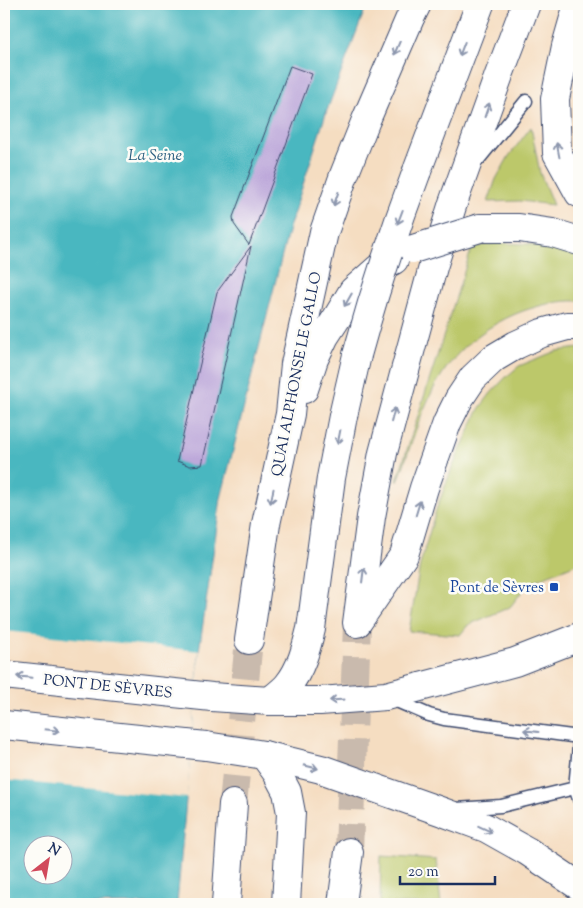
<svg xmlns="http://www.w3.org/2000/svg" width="583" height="908" viewBox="0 0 583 908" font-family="'Sorts Mill Goudy',serif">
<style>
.green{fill:#bcc86a;stroke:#6c7c64}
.water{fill:#48b7c0;stroke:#32738f;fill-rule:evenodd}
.pier{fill:#f5ddc1}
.building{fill:#bda9da}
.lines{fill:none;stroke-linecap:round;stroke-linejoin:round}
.primary-tunnel{stroke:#c9baad;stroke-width:28;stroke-dasharray:28 14;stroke-linecap:butt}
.lane-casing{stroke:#3c496d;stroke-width:15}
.primary-casing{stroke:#3c496d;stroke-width:30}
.lane{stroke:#fff;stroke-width:12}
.primary{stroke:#fff;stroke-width:28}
.primary-bridge-casing{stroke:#3c496d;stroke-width:30;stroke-linecap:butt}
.primary-bridge{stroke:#fff;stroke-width:28}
.oneway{stroke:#8d97ae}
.transit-dot{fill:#1a4fb4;stroke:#fdfcf7;stroke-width:2}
.labels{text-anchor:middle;stroke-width:5;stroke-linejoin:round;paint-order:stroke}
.street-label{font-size:15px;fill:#1b2f5e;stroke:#fdfcf7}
.transit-label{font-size:15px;fill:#164399;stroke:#fdfcf7;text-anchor:end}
.water-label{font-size:16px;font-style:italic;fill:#2b5f80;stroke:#fdfcf7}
</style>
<rect width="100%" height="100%" fill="#fdfcf7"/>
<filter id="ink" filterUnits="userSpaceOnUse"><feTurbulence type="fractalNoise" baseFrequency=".02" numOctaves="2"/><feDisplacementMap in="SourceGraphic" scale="10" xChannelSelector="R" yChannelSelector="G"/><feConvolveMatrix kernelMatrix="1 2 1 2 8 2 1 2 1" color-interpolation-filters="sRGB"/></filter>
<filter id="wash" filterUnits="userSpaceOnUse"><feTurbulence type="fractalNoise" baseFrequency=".0096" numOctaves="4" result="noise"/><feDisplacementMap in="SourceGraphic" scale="20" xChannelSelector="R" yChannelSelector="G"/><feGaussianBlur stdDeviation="1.12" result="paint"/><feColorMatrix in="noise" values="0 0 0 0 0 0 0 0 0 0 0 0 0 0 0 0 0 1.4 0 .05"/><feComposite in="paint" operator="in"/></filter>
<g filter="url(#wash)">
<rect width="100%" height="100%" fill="#f5ddc1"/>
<g class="green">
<path d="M531,127L540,173L553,205L520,201L488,202L496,179L509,156Z"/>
<path d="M497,243L528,244L558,249L579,256V301C560,300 541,305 523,311C491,323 462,344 443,373C423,402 410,448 398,482L397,481L472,247Z"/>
<path d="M579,348V563L529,583L510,607L468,625L460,635L409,631L420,565L436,510L452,468L479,409L491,393L505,378L519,366L556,351Z"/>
<path d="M381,856L436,860L441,904H380Z"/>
</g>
<path class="water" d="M4,4H367L326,113L289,228L221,498L199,651L177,904H4ZM32,846H62V876H32Z"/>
<path class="pier" d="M4,631L199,651L187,798L4,780Z"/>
<g id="blocks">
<g class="building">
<path d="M290,66L312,74L249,245L234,224L233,217Z"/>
<path d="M251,246L202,465L190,466L177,461L217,292Z"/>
</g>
</g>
</g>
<g filter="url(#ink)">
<use href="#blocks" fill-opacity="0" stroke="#3c496d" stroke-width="1"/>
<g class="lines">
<g class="primary-tunnel">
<path d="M233,804L249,640"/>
<path d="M349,852L357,623"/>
</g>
<g class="lane-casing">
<g id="lane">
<path d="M478,160L526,101"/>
<path d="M392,699L429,715L444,719L579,737"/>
<path d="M579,746L575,788L579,799"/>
<path d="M456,809L501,806L575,788H579"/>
</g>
</g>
<g class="primary-casing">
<g id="primary">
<path d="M578,4L566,46L555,99L557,153L579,193"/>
<path d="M417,171L480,4"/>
<path d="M480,228H519L553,233L579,241"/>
<path d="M304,389L314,359L325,336L338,316L353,291L379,268L394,260"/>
<path d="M359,620L404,555L424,488L447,423L459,399L473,378L494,358L516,345L542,333L567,326H579"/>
<path d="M357,623L371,517L383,453L410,352L433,267L453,203L499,75L526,4"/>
<path d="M249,640L266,524L290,414L295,364L324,232L344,175L366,120L410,18L417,4"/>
<path d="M4,675L212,697L270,701H320L386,696L515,662L579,637"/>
<path d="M270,701C276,696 283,691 288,685C301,669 306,649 311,629L331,478L343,416L357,355"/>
<path d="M206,746L264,755L321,769L440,811L486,828L527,851L579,886"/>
<path d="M264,755L277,773L287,792L291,813L286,904"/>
<path d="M226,904L233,804"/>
<path d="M342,904L349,852"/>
</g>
</g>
<use href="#lane" class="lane"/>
<use href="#primary" class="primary"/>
<g class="primary-bridge-casing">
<g id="primary-bridge">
<path d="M413,249L480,228"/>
<path d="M357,355C374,293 394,232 417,171"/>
<path d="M4,725L206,746"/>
</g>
</g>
<use href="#primary-bridge" class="primary-bridge"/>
</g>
<defs><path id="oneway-shaft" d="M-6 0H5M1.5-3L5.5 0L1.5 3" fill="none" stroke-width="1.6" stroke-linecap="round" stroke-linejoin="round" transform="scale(1.25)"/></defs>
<g class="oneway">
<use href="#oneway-shaft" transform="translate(397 48) rotate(113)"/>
<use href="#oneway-shaft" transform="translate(462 49) rotate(111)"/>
<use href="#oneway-shaft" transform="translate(487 110) rotate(-71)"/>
<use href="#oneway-shaft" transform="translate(558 150) rotate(-101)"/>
<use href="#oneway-shaft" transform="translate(336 199) rotate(109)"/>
<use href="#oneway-shaft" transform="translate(400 217) rotate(111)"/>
<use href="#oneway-shaft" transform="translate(348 300) rotate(120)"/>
<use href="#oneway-shaft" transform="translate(393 415) rotate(-75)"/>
<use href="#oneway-shaft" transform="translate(339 437) rotate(101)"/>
<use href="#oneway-shaft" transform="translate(272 496) rotate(102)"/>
<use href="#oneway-shaft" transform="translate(418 508) rotate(-73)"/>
<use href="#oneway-shaft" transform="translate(363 575) rotate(-83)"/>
<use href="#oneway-shaft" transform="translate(24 677) rotate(-174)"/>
<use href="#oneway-shaft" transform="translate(337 700) rotate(176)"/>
<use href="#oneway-shaft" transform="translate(52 730) rotate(6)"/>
<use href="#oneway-shaft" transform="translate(531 731) rotate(-173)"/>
<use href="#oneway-shaft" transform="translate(311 767) rotate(14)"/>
<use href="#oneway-shaft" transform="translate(485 829) rotate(25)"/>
</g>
</g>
<rect class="transit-dot" x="549" y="582" width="10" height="10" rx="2.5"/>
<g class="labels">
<g class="street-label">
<text transform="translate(296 374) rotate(-79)" y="5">QUAI ALPHONSE LE GALLO</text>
<text transform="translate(108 686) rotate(6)" y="5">PONT DE SÈVRES</text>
</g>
<g class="transit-label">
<text x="544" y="592">Pont de Sèvres</text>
</g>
<g class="water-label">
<text x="155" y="160">La Seine</text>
</g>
</g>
<rect width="583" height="908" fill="none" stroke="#fdfcf7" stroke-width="20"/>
<g transform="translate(48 860) rotate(31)"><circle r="24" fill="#fdfcf7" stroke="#a3aaba"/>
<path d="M0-4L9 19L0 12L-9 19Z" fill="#d1495b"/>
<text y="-8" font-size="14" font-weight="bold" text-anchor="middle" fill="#1b2f5e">N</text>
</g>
<path d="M400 876v8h95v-8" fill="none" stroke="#1b2f5e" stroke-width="2.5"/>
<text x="408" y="876" font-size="15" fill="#1b2f5e" stroke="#fdfcf7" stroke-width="4" paint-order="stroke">20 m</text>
</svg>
